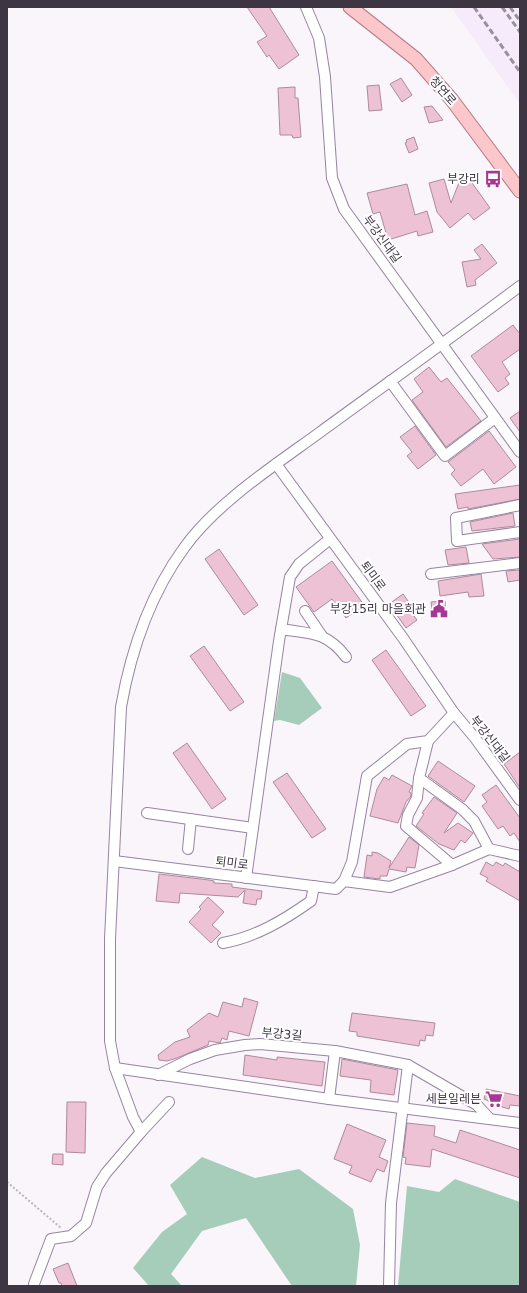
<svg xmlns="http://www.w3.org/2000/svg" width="527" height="1293" viewBox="0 0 527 1293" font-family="'DejaVu Sans','Noto Sans KR',sans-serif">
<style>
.built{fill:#f5ebfb}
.green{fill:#a6cdb9}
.building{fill:#eec2d5;stroke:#ae8a9a}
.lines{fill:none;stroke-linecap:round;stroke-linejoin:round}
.minor-casing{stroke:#9784a2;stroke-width:12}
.major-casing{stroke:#b87c84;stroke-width:15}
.path{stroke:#bbb5be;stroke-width:2;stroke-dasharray:2 2;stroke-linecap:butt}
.minor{stroke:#fff;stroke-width:10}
.major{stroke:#fcc7ca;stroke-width:13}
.rail{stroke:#98919b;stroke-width:3;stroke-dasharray:6 3;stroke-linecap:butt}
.labels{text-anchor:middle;stroke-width:4;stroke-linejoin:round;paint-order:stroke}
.street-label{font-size:12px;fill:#3e3542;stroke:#fff}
.poi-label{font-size:12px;fill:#3e3542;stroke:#fff;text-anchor:end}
</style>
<rect width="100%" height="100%" fill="#f9f5fb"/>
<path class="built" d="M451,7H520V104Z"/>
<g class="green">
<path d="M282,672L300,678L322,708L299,725L280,720L274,721Z"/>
<path d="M202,1157L255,1178L299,1169L353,1209L360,1245L356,1286H292L246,1218L202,1231L171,1274L182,1286H149L133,1268L162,1232L187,1214L170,1185Z"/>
<path d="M455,1179L520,1202V1286H398L407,1186L439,1192Z"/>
</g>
<g class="building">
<path d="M247,7H269L299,55L279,69L269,55L267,57L257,42L267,36Z"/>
<path d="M401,78L412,95L402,102L390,84Z"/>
<path d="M379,85L382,110L369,111L367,86Z"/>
<path d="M295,87V98H298L301,137L293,138L292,135H280L278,88Z"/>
<path d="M432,106L443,120L429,123L424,107Z"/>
<path d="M414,137L418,149L409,153L405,143L407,142L406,140Z"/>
<path d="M444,179L451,203L460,180H470L490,208L474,220L468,213L450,228L437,212L429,183Z"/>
<path d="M407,184L415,215L427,211L433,232L418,236L417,231L388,240L380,212L373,214L367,193Z"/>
<path d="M482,244L497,263L475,280L476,285L467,287L462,262L481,259L474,250Z"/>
<path d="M513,325L520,334V349L502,362L510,374L505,378L509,384L498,392L471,356Z"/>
<path d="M429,367L441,382L447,378L481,421L446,447L412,400L423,392L414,379Z"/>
<path d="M520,411V432L510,418Z"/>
<path d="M415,426L436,455L418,469L407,456L412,452L400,437Z"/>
<path d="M489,431L516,467L494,484L483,469L461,486L451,474L455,470L448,462Z"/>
<path d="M520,485V499L468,509V507L458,509L455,494Z"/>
<path d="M513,513L515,526L472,531L470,522Z"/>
<path d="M520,539V557L493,559L482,544Z"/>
<path d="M466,547L469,563L448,565L445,550Z"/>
<path d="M219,549L258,605L244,615L205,559Z"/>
<path d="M332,561L364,605L346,618L332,599L314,612L296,587Z"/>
<path d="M520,570V580L508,582L506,571Z"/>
<path d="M481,574L484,596L469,597L468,592L440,596L438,581Z"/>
<path d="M403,594L411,605L408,608L417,620L406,628L389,604Z"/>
<path d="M445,601L446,616L433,617L431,602Z"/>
<path d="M204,646L244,702L230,711L190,656Z"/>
<path d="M386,650L426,706L411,716L372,660Z"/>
<path d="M187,743L226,799L212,809L173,753Z"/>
<path d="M520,752V788L504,764Z"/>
<path d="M438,761L475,786L464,802L428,776Z"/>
<path d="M287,773L326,829L312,838L273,782Z"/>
<path d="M392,775L412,786L409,792L411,793V796L406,802L398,823L370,816L377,789L384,777L389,780Z"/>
<path d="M496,785L520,818V842L514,833L510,836L503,826L498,829L482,806L487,802L482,795Z"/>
<path d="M434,797L457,813L444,833L458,823L473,833L465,843L461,840L454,850L439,844L416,826L424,814L422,813Z"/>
<path d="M409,837L419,845L415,868L407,867L406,872L389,869L387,876H380V879L364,877L367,855L372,856V852L378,853L391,861L389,868Z"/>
<path d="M486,862L493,866L496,862L503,866L505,863L520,872V901L486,881L488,878L480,874Z"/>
<path d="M159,874L209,880L214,881V883L232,884V887L262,891L261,899H257L256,905L243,903L245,890L238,897L180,893L179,903L156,901Z"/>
<path d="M208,897L224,912L212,925L221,933L211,943L189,922L201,909L199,907Z"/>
<path d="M244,998L258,1002L249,1036L229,1031L227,1040L222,1038L220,1043L209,1041L208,1045L177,1058L167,1061L159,1060L158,1055L175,1042L190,1037L187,1030L209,1013L218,1017L223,1002L242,1007Z"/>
<path d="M352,1013L435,1023L433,1036L426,1035L425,1041L420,1040L419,1046L357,1036V1032L349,1031Z"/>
<path d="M245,1055L277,1060V1057L325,1062L322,1086L243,1075Z"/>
<path d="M342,1059L398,1070L394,1095L370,1092L371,1080L340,1076Z"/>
<path d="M486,1089L520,1096V1106L510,1105L509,1109L499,1106L484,1099Z"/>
<path d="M67,1102H86L85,1153L66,1152Z"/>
<path d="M407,1123L435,1126L434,1136L456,1143L460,1130L520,1150V1178L432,1149L430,1167L405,1164L406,1158L403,1157Z"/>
<path d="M347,1124L386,1140L379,1157L388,1161L384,1172L377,1169L371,1182L349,1173L352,1166L334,1159Z"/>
<path d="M53,1154H63V1165L52,1164Z"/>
<path d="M68,1263L77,1286H62L61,1283H59L53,1269Z"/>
</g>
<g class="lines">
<g class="minor-casing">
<g id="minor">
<path d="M306,7L319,38L325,77L332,178L344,209L520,452"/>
<path d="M390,381L445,456L495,418"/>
<path d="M276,464L403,638L454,713L428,741L407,744L367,776L352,862L344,881"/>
<path d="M520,505L456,518L457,541L520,532"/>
<path d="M431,574L520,563"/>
<path d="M305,611L322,636"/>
<path d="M281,629C311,634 326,631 346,657"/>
<path d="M454,713L475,738L520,800"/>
<path d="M428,741L419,778L462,809L474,821L489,849"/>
<path d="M419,778L417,798L408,815L406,826L452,865"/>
<path d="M147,813L253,828"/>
<path d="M188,849L191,819"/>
<path d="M114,861L336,889L344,881L390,887L452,865L489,849L520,856"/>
<path d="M246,878L279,641L290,577L299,564L330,539"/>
<path d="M223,943C256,937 284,920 311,901L314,886"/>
<path d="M115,1068L329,1099L520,1123"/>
<path d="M158,1075L190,1059L215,1050L245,1045L260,1044L335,1051L408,1065L477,1105L490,1119"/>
<path d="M329,1099L335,1051"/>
<path d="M141,1132L169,1102"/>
<path d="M34,1284L51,1239L71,1236L86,1223L97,1187L106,1173L141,1132L133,1117L115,1068L110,1041V939L121,707C131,650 149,596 184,548C215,504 275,465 319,433C386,384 454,336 520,286"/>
<path d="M389,1286L391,1203L408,1065"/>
</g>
</g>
<g class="major-casing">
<path id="major" d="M350,7L416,59L452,100L520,191"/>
</g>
<path class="path" d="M7,1182L61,1228"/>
<use href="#minor" class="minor"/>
<use href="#major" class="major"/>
<g class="rail">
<path d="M474,7L520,72"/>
<path d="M502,7L520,32"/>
<path d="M510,7L520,21"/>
</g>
</g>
<defs>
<g id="bus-bare" transform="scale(1.38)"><path d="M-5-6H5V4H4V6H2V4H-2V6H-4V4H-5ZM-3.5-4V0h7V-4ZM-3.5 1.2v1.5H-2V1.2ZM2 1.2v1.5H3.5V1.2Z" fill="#a63794" stroke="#fff" stroke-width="2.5" paint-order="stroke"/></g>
<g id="civic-bare" transform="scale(1.38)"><path d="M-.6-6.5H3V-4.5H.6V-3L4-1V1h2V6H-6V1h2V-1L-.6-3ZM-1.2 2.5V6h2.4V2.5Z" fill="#a63794" stroke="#fff" stroke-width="2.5" paint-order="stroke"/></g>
<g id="supermarket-bare" transform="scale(1.38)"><path d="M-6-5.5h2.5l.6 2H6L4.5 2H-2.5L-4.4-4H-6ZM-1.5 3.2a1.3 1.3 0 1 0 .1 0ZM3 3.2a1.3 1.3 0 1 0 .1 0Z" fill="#a63794" stroke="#fff" stroke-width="2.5" paint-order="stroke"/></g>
</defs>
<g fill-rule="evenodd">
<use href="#bus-bare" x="493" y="179"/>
<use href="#civic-bare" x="439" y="609"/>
<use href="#supermarket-bare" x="494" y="1099"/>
</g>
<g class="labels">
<g class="street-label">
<text transform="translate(443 91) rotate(49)" y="4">청연로</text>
<text transform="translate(382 239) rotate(54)" y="4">부강신대길</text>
<text transform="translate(373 576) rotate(54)" y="4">퇴미로</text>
<text transform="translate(490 739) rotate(52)" y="4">부강신대길</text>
<text transform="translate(232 863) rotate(7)" y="4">퇴미로</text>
<text transform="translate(282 1034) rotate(5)" y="4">부강3길</text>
</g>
<g class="poi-label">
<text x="480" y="183">부강리</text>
<text x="426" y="613">부강15리 마을회관</text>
<text x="481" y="1103">세븐일레븐</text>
</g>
</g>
<rect width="527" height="1293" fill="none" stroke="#3e3542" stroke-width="16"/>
</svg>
